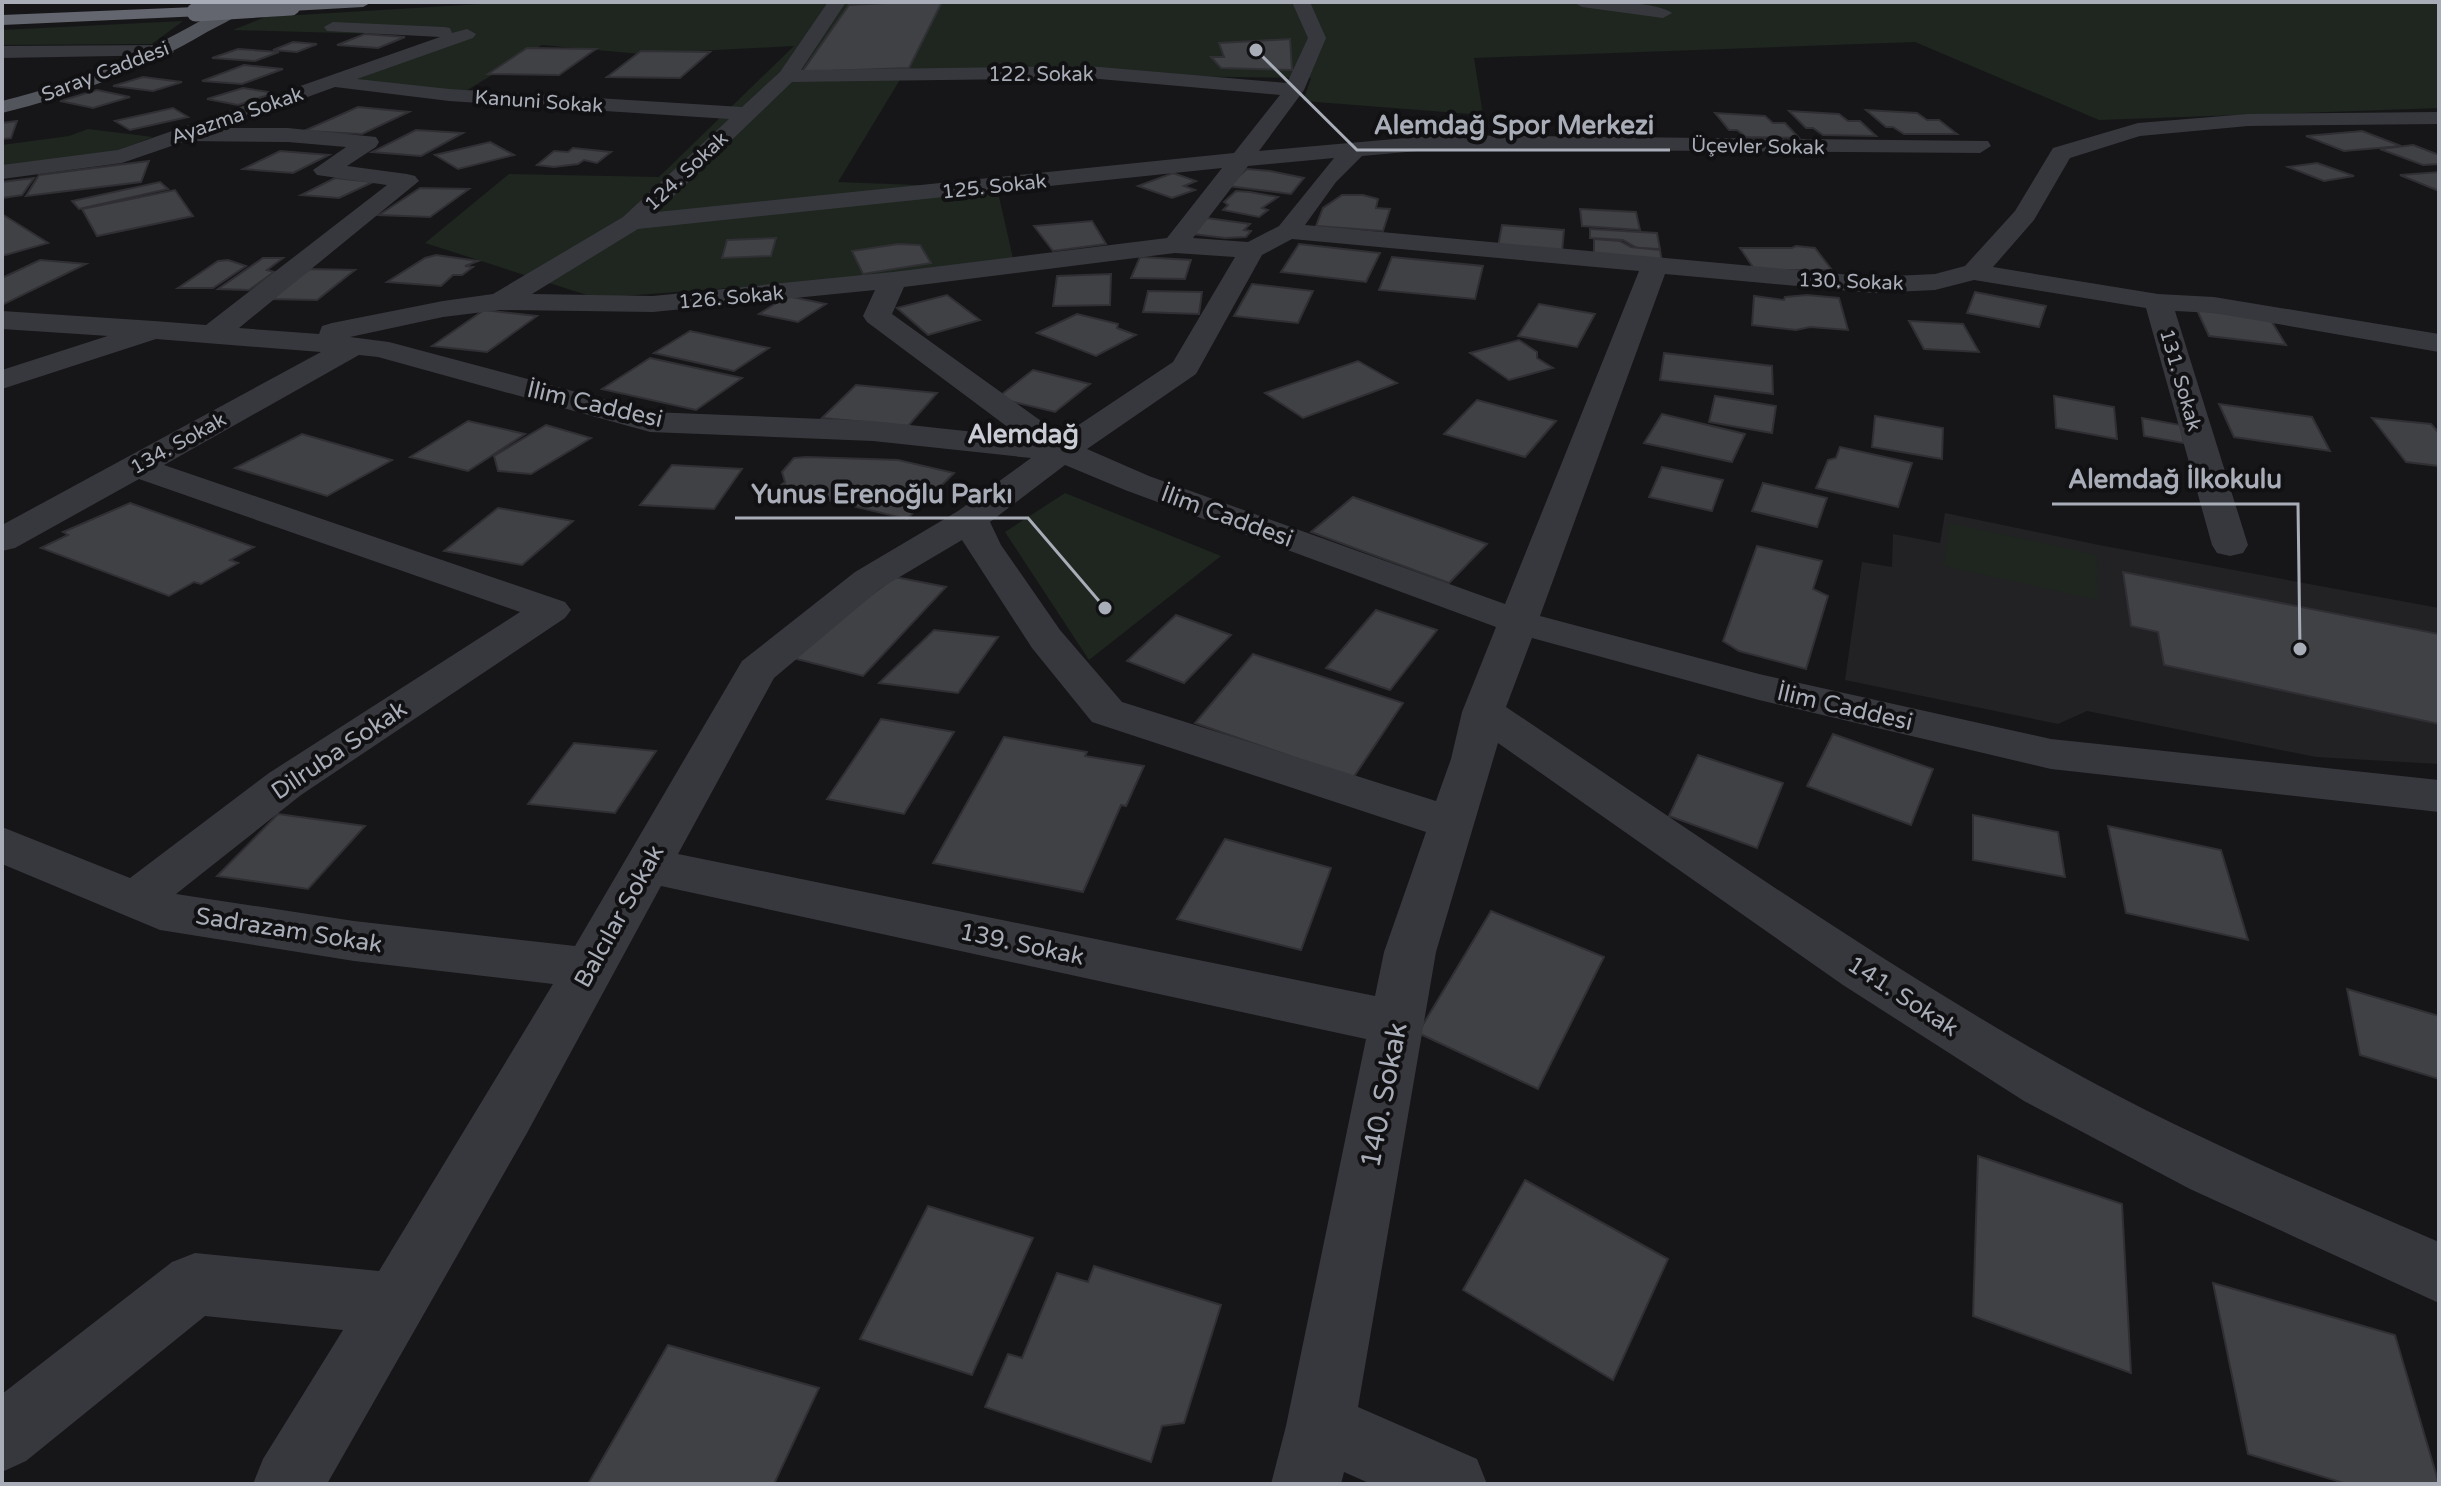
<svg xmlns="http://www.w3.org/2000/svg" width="2441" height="1486" viewBox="0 0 2441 1486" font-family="'Varela Round',sans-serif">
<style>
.built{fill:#222225}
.green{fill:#1e261f}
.building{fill:#404145;stroke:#303034;stroke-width:2}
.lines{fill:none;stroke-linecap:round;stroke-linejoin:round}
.minor{fill:#37383d;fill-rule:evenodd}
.tertiary{fill:#37383d;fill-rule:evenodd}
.primary{fill:#53555c;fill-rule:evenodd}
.motorway{fill:#63666e;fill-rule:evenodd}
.motorway-bridge{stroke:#63666e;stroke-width:19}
.labels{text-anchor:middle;stroke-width:8;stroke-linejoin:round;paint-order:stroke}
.far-street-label{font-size:20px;fill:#a8adb8;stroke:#111113}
.street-label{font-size:24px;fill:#a8adb8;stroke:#111113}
.far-district-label{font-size:26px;font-weight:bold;fill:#c9ccd4;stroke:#111113}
.near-street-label{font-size:28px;fill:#a8adb8;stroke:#111113}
.leader{fill:none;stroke:#a8adb8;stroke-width:3}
.callout-dot{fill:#a8adb8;stroke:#111113;stroke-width:3}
.callout-label{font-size:26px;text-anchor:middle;font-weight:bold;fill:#a8adb8;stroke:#111113;stroke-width:8;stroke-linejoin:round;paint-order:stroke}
</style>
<rect width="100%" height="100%" fill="#161618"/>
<path class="built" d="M1945,513L2099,545L2439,608V764L2316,757L2087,711L2058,724L1845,680L1862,562L1892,567L1893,534L1940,543Z"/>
<g class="green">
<path d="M514,2H2439V108L2099,120L1915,42L1474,58L1483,115L1303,101L1311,78L1074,75L901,78L838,182L997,188L1015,267L596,298L425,243L509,174L659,177L794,46L641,54L542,45L459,95L336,83L445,36L233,30L265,17Z"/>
<path d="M183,21L152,44L2,45V30Z"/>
<path d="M88,129L153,137L109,154L2,168V145L69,136Z"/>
<path d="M1065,493L1221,556L1089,660L1005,532Z"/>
<path d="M1950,523L2097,555L2098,600L1944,566Z"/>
</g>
<g class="building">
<path d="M906,2H942L909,68L802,72L849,5Z"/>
<path d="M365,34L405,37L378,48L337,45Z"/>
<path d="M1290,39L1292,70L1221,68L1211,57H1224L1219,43Z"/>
<path d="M293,42L317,44L297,52L273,50Z"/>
<path d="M527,48L596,49L559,75L488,74Z"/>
<path d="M238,49L279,52L255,61L212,58Z"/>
<path d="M641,51L710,52L680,78L607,77Z"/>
<path d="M244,65L283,69L242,84L202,81Z"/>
<path d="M143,77L182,82L153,91L113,86Z"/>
<path d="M243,88L274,93L238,105L207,99Z"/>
<path d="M97,90L130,97L93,108L60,101Z"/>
<path d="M358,107L409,112L362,134L304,131Z"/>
<path d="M173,108L188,117L130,130L115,121Z"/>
<path d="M1866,110L1917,113L1927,120H1939L1957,134H1904L1893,127H1886Z"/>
<path d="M1789,111L1839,114L1848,121H1860L1876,136L1823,135L1813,128H1806Z"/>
<path d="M1715,113L1765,116L1773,123H1785L1799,138L1746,137L1737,130H1729Z"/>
<path d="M17,121L11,138L2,139V123Z"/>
<path d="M416,130L463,133L421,156L372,152Z"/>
<path d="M2362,131L2401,146L2344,151L2306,136Z"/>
<path d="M490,142L514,155L458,169L435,155Z"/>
<path d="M2413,145L2439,155V164L2423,165L2380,149Z"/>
<path d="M573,148L611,152L597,163L584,160L578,164L554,167L537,165L554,151L568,152Z"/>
<path d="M280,151L329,155L293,173L243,169Z"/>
<path d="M149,161L141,182L26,196L39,175Z"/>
<path d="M2317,163L2354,176L2324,181L2288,167Z"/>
<path d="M1247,169L1270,171L1304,178L1291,194L1228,186Z"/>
<path d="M2439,172V191L2400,175Z"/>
<path d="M1173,173L1196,181L1184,186L1195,190L1172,198L1138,186Z"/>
<path d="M34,178L22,195L2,198V182Z"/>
<path d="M335,178L373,182L339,198L301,195Z"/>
<path d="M160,182L168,189L79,209L72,201Z"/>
<path d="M420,188L469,189L430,217L379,215Z"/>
<path d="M175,190L193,216L97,236L82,209Z"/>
<path d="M1236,191L1250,192L1278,197L1262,208L1268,210L1259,217L1223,210L1228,205L1224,202Z"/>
<path d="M1342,195H1363L1378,199L1376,208L1390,209L1383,231L1316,226L1323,208Z"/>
<path d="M1580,209L1636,212L1640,230L1582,226Z"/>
<path d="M2,214L48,243L2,256Z"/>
<path d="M1207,218L1250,224L1244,230L1251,231L1246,237L1225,238L1193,234Z"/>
<path d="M1092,221L1106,244L1053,251L1034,226Z"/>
<path d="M1502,225L1564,230L1562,252L1498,247Z"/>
<path d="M1590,229L1657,233L1660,249L1637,248L1623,240L1590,238Z"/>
<path d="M776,238L771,256L722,258L727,240Z"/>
<path d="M1594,239L1620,241L1631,247L1660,250L1662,262L1594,253Z"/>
<path d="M898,244L920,245L931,263L863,274L852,251Z"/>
<path d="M1299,244L1380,253L1366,282L1281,272Z"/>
<path d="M1796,246L1815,248L1832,270H1755L1740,248H1792Z"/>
<path d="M436,255L478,261L465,266L473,267L462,275H453L441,286L387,282L425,258Z"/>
<path d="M1140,257L1191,260L1185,279L1131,278Z"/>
<path d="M1392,257L1483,266L1475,299L1379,290Z"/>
<path d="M263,258H283L267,270L274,272L249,290L218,289Z"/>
<path d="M40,260L86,264L2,305V278Z"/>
<path d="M228,260L246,266L213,288H178L218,261Z"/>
<path d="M310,269L355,270L317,300L270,299Z"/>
<path d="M1111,274L1110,305L1053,306L1057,276Z"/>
<path d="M1252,284L1313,291L1298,323L1234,316Z"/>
<path d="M1148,291L1202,292L1199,314L1143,312Z"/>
<path d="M1975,292L2046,306L2039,327L1967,313Z"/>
<path d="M947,295L980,320L928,335L897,308Z"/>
<path d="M1807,295L1839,298L1848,330L1810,327L1796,330L1752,325L1754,296L1784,300L1785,297Z"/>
<path d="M787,296L826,304L798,322L759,314Z"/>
<path d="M1539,304L1595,314L1577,347L1518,336Z"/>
<path d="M484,310L537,316L487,352L432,346Z"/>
<path d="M2197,310L2270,319L2286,345L2209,336Z"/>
<path d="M1077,314L1118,324L1117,328L1136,335L1096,356L1037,333Z"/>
<path d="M1909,321L1963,324L1979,352L1924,349Z"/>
<path d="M690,331L769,348L734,371L654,353Z"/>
<path d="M1519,340L1537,352V358L1553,368L1509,380L1470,353Z"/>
<path d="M1664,353L1772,366L1773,394L1660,380Z"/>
<path d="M650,358L742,378L696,410L602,389Z"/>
<path d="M1358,361L1397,383L1303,418L1265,393Z"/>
<path d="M1033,370L1090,384L1055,412L997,398Z"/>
<path d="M856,385L937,393L908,426L822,418Z"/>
<path d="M1715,396L1776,406L1772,433L1709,422Z"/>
<path d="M2054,396L2114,407L2117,439L2056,428Z"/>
<path d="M1477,400L1556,421L1525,457L1444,434Z"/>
<path d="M2219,404L2312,417L2330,451L2234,437Z"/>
<path d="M1662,414L1745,434L1732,462L1644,443Z"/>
<path d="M1875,416L1943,428L1942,459L1872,447Z"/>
<path d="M2142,418L2180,425L2184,443L2144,436Z"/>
<path d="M2372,418L2431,424L2439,433V466L2406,462Z"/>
<path d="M468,421L525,434L468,471L410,457Z"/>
<path d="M546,425L591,438L531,474L498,471L494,456Z"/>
<path d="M302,434L392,460L327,496L235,468Z"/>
<path d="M1840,447L1912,463L1898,507L1816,488L1828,460L1836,458Z"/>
<path d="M807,457L898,460L954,473L907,519L777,488L785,482L782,472L794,458Z"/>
<path d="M672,465L742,469L714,509L640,505Z"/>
<path d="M1662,467L1723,480L1712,511L1649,497Z"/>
<path d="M1763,483L1827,498L1817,527L1752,511Z"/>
<path d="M1353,497L1487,544L1449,583L1311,532Z"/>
<path d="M130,503L254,547L230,560L238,563L201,584L194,582L169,596L41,548L68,535L63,532Z"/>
<path d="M498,508L573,521L522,565L444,551Z"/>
<path d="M1757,546L1822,561L1813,589L1828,596L1806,669L1739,651L1723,641Z"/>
<path d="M2123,572L2439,634V724L2164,665L2158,632L2131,626Z"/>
<path d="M895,577L946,587L863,676L789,657Z"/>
<path d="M1376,610L1437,630L1390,690L1326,668Z"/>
<path d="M1176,615L1231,635L1184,683L1127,661Z"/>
<path d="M934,630L998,637L958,693L879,683Z"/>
<path d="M1253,654L1403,703L1353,778L1195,723Z"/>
<path d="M881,719L954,732L904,814L827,799Z"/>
<path d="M1833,734L1933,769L1911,825L1807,786Z"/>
<path d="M1004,737L1087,752L1085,756L1144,766L1126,806L1121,805L1083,892L933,863Z"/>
<path d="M574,743L656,751L615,813L528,804Z"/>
<path d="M1698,755L1783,783L1757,848L1669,816Z"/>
<path d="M278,814L365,826L308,889L217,876Z"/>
<path d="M1973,815L2058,832L2065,877L1973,860Z"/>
<path d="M2108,826L2221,850L2248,940L2126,913Z"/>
<path d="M1225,839L1331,868L1301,950L1177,919Z"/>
<path d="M1491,911L1604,957L1538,1089L1418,1033Z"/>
<path d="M2347,989L2439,1016V1079L2360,1055Z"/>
<path d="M1978,1156L2122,1204L2131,1373L1973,1316Z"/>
<path d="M1525,1180L1668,1259L1613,1380L1463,1290Z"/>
<path d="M928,1206L1033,1238L972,1375L860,1339Z"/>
<path d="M1094,1266L1221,1305L1184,1423L1162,1426L1151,1462L985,1407L1008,1354L1022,1358L1057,1273L1088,1282Z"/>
<path d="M2213,1283L2395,1335L2439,1484H2347L2248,1454Z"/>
<path d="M668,1345L819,1388L774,1484H588Z"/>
</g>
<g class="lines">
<g class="minor">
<path d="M828,2H846L801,70L1088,66L1287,83L1308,38L1292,2H1310L1326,38L1304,90L1259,151L1440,135L1988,141L1991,146L1980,153L1440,149L1362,156L1336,182L1305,225L1873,277L1935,274L1965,266L2015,211L2053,148L2138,123L2248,114L2439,112V124L2248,126L2140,136L2070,158L2034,220L1993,267L2158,294L2214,297L2439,334V352L2214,313L2175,311L2248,545L2243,553L2230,556L2217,553L2212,545L2146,308L1974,280L1935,290L1873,293L1665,274L1540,616L1759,674L2051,739L2439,780V812L2051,769L1759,700L1532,638L1506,707C1689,829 1869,957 2061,1065C2182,1133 2311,1187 2439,1242V1303L2190,1189L2024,1101L1843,985L1498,743L1436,952L1358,1407L1477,1459L1487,1484H1371L1344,1472L1341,1484H1271L1286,1426L1366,1039L661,886L527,1133L327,1484H253L263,1459L343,1330L205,1316L26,1461L2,1472V1394L172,1262L195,1253L379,1271L553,984L354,961L160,930L2,864V827L130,878L269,773L520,612L139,479L15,548L2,551V525L321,352L156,339L2,389V370L154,321L206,325L387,185L317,175L313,170L346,147L288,142L186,141L122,163L2,179V165L118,150L440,37L327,31L324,27L333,22L444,27L450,28L452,33L467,29L476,34L473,38L357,79L449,89L742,107L780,72ZM1088,78L1280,95L1234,153L657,212L792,82ZM335,87L449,101L729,119L623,217L493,294L443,301L332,323L322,326L319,334L239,328L419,181L415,176L407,174L347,166L376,147L379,142L376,137L288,128H222ZM1334,158L1279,226L1248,242L1193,238L1248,166ZM1222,168L1167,238L893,272L653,296L532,294L638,229ZM1292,239L1639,271L1505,604L1149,476L1087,449L1196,374L1262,255ZM1175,253L1235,257L1173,362L1062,436L892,314L904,287ZM875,290L863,316L867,322L1021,437L873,421L651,412L389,342L350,337L443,317L500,310L653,312ZM359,355L378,357L650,432L873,441L1031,458L958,511L855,572L742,661L575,946L354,921L176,894L301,795L565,618L571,610L565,602L164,465ZM1065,465L1125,490L1496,627L1462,712L1451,759L1436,801L1122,702L1060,630L1001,545L990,522ZM962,540L1032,648L1092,722L1426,832L1384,952L1375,996L678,854L774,678L881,588Z"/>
<path d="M1573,2C1597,2 1655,0 1672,13L1663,18L1582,7Z"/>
<path d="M165,45L174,51L172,55L2,58V46Z"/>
</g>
<path class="tertiary" d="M2,311L154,321L164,324L168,330L164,336L154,339L2,329Z"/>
<path class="primary" d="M233,2H254C242,15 222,24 207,32C143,70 75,95 2,113V101C85,81 160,46 233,2Z"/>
<g class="motorway">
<path d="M285,2H372L363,7L291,11L285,10L282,6Z"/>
<path d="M196,7L205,12L202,16L2,25V15Z"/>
</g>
<path class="motorway-bridge" d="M196,12L291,6"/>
</g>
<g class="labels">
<g class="far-street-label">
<text transform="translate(105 71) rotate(-21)" y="7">Saray Caddesi</text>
<text x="1041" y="81">122. Sokak</text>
<text transform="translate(539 101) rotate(4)" y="7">Kanuni Sokak</text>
<text transform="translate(237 115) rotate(-19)" y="7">Ayazma Sokak</text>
<text transform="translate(1758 146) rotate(1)" y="7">Üçevler Sokak</text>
<text transform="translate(686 171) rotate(-43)" y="7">124. Sokak</text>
<text transform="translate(994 186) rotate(-6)" y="7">125. Sokak</text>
<text transform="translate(1851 281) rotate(2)" y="7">130. Sokak</text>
<text transform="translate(731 297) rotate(-5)" y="7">126. Sokak</text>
<text transform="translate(2181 380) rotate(74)" y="7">131. Sokak</text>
<text transform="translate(178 443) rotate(-29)" y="7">134. Sokak</text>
</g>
<g class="street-label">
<text transform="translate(595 404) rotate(13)" y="8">İlim Caddesi</text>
<text transform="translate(1227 516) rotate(20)" y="8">İlim Caddesi</text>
<text transform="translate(1845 707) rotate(13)" y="8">İlim Caddesi</text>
<text transform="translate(339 750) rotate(-34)" y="8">Dilruba Sokak</text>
<text transform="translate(619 916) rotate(-61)" y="8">Balcılar Sokak</text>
<text transform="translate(289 930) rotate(9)" y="8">Sadrazam Sokak</text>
<text transform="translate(1022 944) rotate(12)" y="8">139. Sokak</text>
<text transform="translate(1903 996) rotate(33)" y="8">141. Sokak</text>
</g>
<g class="far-district-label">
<text x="1023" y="443">Alemdağ</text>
</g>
<g class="near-street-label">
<text transform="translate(1383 1095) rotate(-79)" y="10">140. Sokak</text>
</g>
</g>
<path class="leader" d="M1256 50L1357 150H1670M2300 649L2298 504H2052M1105 608L1028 518H735"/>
<g class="callout-dot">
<circle cx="1256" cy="50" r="8"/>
<circle cx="2300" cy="649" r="8"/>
<circle cx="1105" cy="608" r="8"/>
</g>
<g class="callout-label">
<text x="1514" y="134">Alemdağ Spor Merkezi</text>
<text x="2175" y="488">Alemdağ İlkokulu</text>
<text x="882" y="503">Yunus Erenoğlu Parkı</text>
</g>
<rect width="2441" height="1486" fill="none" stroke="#a8adb8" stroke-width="8"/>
</svg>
